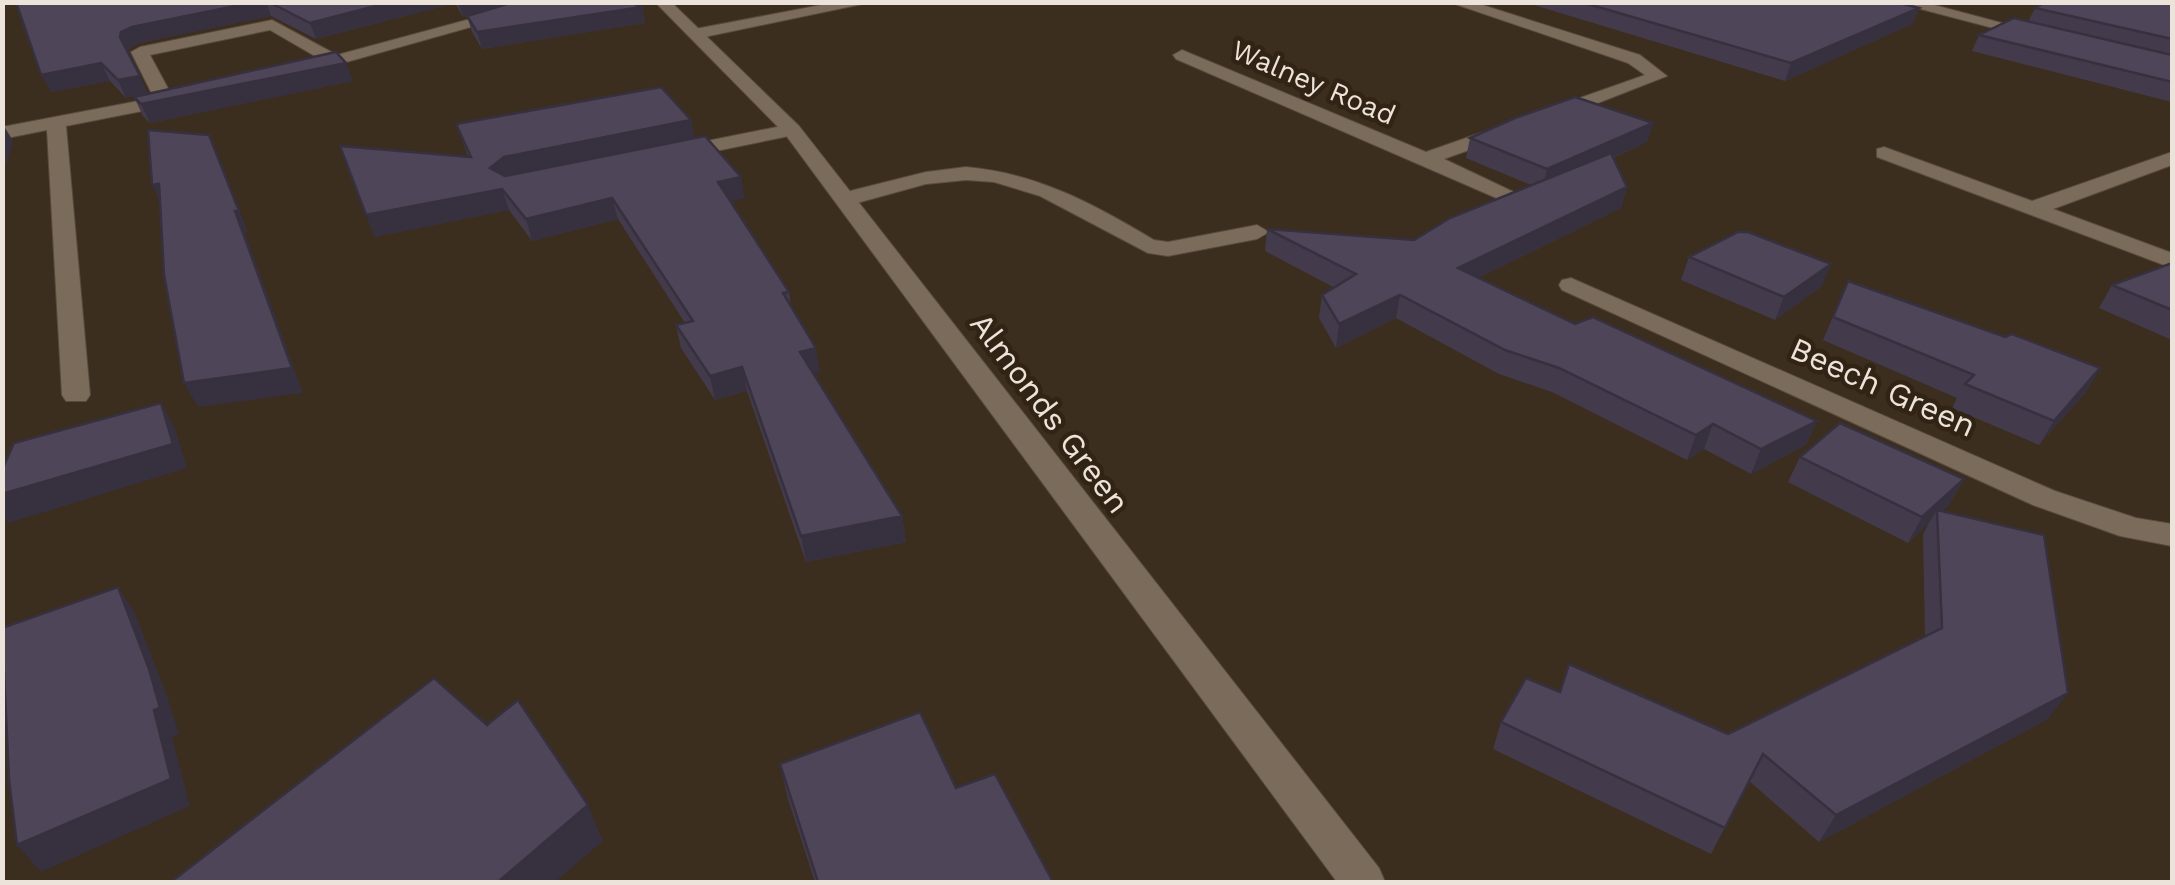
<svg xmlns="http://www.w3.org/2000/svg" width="2175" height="885" viewBox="0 0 2175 885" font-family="'Work Sans',sans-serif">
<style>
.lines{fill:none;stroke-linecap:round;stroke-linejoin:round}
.street-casing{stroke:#574b3e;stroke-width:2}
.secondary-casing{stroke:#574b3e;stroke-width:2}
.street{fill:#7b6b5a;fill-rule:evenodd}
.secondary{fill:#7b6b5a;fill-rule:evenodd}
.wall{fill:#433b4c}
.shaded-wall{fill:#37303e}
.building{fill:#4e4558;stroke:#37303e;stroke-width:2.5}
.labels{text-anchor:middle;stroke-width:9;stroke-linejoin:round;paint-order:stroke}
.far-street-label{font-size:28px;fill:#ece3da;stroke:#312414}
.street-label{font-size:32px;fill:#ece3da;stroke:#312414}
</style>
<rect width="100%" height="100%" fill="#3b2e1e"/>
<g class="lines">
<g class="street-casing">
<g id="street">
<path d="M533,2H560L304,74L298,73V65L320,59L270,30L150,55L171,94L183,95V103L66,126L90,395L86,401H66L62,395L47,130L2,139V127L154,98L131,52L140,47L272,20L337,55Z"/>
<path d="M837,2H872L695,39L687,34L695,29Z"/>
<path d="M1449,2H1473L1640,55L1667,76L1557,119H1543V111L1645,75L1628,63Z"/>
<path d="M1894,2H1923L2047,35L2039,40Z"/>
<path d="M1182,50L1426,152L1500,126H1514V134L1444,159L1520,195L1509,202L1501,200L1176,59L1173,55Z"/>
<path d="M792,124L802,130L799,134L672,160L662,154L672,148Z"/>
<path d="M1884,147L2032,201L2172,152V165L2053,209L2172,253V268L1877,157V149Z"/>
<path d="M966,167C1037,173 1094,204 1154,240L1168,242L1257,225L1269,232L1257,239L1168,256L1148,253L1040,196L994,182L966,180L926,184L846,206L835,199L838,194L926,172Z"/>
<path d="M1571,278L2055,491L2136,518L2172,524V546L2120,536L2033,505L1562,290L1559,285L1562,280Z"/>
</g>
</g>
<g class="secondary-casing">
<path id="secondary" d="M655,2H671L799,126L1379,868L1385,882H1337L785,134Z"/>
</g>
<use href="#street" class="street"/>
<use href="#secondary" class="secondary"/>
</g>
<g class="wall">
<path d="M16,2H630L642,7L645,23L482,49L472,32L467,16L469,15L463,17L455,3L316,39L271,16L139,43L129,49L126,98L110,81L51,92Z"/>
<path d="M1524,2H1896L1919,8L1912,24L1785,81Z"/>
<path d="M2172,2V102L1972,51L1979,35L2028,22L2035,8Z"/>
<path d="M353,81L150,123L143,116L134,97Z"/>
<path d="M1653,123L1647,142L1613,158L1627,187L1621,208L1478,278L1575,324L1817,421L1806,445L1751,474L1704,449L1687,460L1552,392L1499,374L1396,318L1336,348L1319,318L1322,295L1335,288L1265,251L1267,229L1414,240L1531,185L1466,158L1470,138Z"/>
<path d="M456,124L694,139L745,198L730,201L789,292L791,307L820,372L813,373L902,516L906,542L806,562L747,391L715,400L681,348L676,325L685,323L618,219L532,241L509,210L374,237L468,156Z"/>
<path d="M1689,257L1822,286L1775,320L1681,280Z"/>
<path d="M2172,263V340L2099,308L2112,285Z"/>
<path d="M1848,281L2005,337L2100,368L2086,392L2039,445L1952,408L1957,398L1823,340Z"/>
<path d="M1800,457L1964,479L1949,505L1942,511L2048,719L1819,842L1749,781L1711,854L1493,749L1501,722L1560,692L1569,664L1728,734L1925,637L1923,535L1929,523L1908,543L1788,482Z"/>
<path d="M780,764L956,788L1053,882H815L788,799Z"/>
</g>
<g class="shaded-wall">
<path d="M255,2H266L271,16L139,43L129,49L128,54L120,37L121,32L132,27Z"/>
<path d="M391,2L455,3L316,39L310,23Z"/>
<path d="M458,2H517L463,17Z"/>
<path d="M642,7L645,23L482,49L477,32Z"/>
<path d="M1919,8L1912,24L1785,81L1791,63Z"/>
<path d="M101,63L110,81L51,92L41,75Z"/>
<path d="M346,63L353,81L150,123L141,104Z"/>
<path d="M140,76L148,93L126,98L118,80Z"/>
<path d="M691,120L695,140L496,188L490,168L504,157Z"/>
<path d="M2,123L13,141L2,179Z"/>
<path d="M1653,123L1647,142L1542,189L1547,169Z"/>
<path d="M209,135L248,232L245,233L303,393L198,407L184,383Z"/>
<path d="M741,177L745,198L722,203L718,182Z"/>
<path d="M159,184L162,206L152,185Z"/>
<path d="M1627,187L1621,208L1453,290L1458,268Z"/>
<path d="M502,189L509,210L374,237L366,215Z"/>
<path d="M612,198L618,219L532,241L526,219Z"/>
<path d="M1831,264L1822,286L1775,320L1784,297Z"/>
<path d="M1400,295L1396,318L1336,348L1339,324Z"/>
<path d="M816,348L820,372L804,376L800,352Z"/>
<path d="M742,367L747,391L715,400L710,376Z"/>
<path d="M2100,368L2086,392L2039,445L2054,421Z"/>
<path d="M161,403L175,428L187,468L9,523L2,514V494Z"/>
<path d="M1817,421L1806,445L1751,474L1761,449Z"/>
<path d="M1713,424L1704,449L1687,460L1696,435Z"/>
<path d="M1964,479L1949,505L1937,516V510L1929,523L1908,543L1922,517Z"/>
<path d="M902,516L906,542L806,562L801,536Z"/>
<path d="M118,587L135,613L167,696L179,734L172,737L190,806L41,872L17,845Z"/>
<path d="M2068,693L2048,719L1819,842L1836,815Z"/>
<path d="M588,805L603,841L555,882H498Z"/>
</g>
<g class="building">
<path d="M16,2H255L132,27L121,32L120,37L140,76L118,80L101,63L41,75Z"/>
<path d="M269,2H391L310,23Z"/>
<path d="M514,2H630L642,7L477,32L467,16Z"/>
<path d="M1581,2H1896L1919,8L1791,63Z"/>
<path d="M2045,2H2172V39L2035,8Z"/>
<path d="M2014,18L2172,55V82L1979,35Z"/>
<path d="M336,52L346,63L141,104L134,97Z"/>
<path d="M661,87L691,120L504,157L490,168L505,176L705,136L741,177L718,182L789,292L783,293L816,348L800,352L902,516L801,536L742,367L710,376L676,325L693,321L612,198L526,219L502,189L366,215L340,146L471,157L456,124Z"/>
<path d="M1575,97L1653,123L1547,169L1470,138L1515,118Z"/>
<path d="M148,130L209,135L239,211H235L292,368L184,383L164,275L159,184L152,185Z"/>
<path d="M1611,153L1627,187L1458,268L1575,324L1593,317L1817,421L1761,449L1713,424L1696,435L1559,368L1505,350L1400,295L1339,324L1322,295L1356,274L1267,229L1414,240L1450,218Z"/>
<path d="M1738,232H1748L1831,264L1784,297L1689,257Z"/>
<path d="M2172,263V310L2112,285Z"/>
<path d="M1848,281L2005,337L2012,334L2100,368L2054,421L1965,384L1974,375L1833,317Z"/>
<path d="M161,403L173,444L2,494V470L14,443Z"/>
<path d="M1840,423L1964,479L1922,517L1800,457Z"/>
<path d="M1937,510L2044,535L2068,693L1836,815L1763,754L1725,828L1501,722L1526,678L1560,692L1569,664L1728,734L1942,628Z"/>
<path d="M118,587L149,669L160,708L154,710L171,779L17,845L9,780L2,628Z"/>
<path d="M434,678L487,725L518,700L588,805L498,882H171Z"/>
<path d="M920,712L956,788L995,774L1053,882H818L780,764Z"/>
</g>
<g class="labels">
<g class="far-street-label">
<text transform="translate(1314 82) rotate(23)" y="10">Walney Road</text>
</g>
<g class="street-label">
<text transform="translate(1883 387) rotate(24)" y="11">Beech Green</text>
<text transform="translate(1050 413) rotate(53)" y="11">Almonds Green</text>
</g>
</g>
<rect width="2175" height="885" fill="none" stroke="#ece3da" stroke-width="10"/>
</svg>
